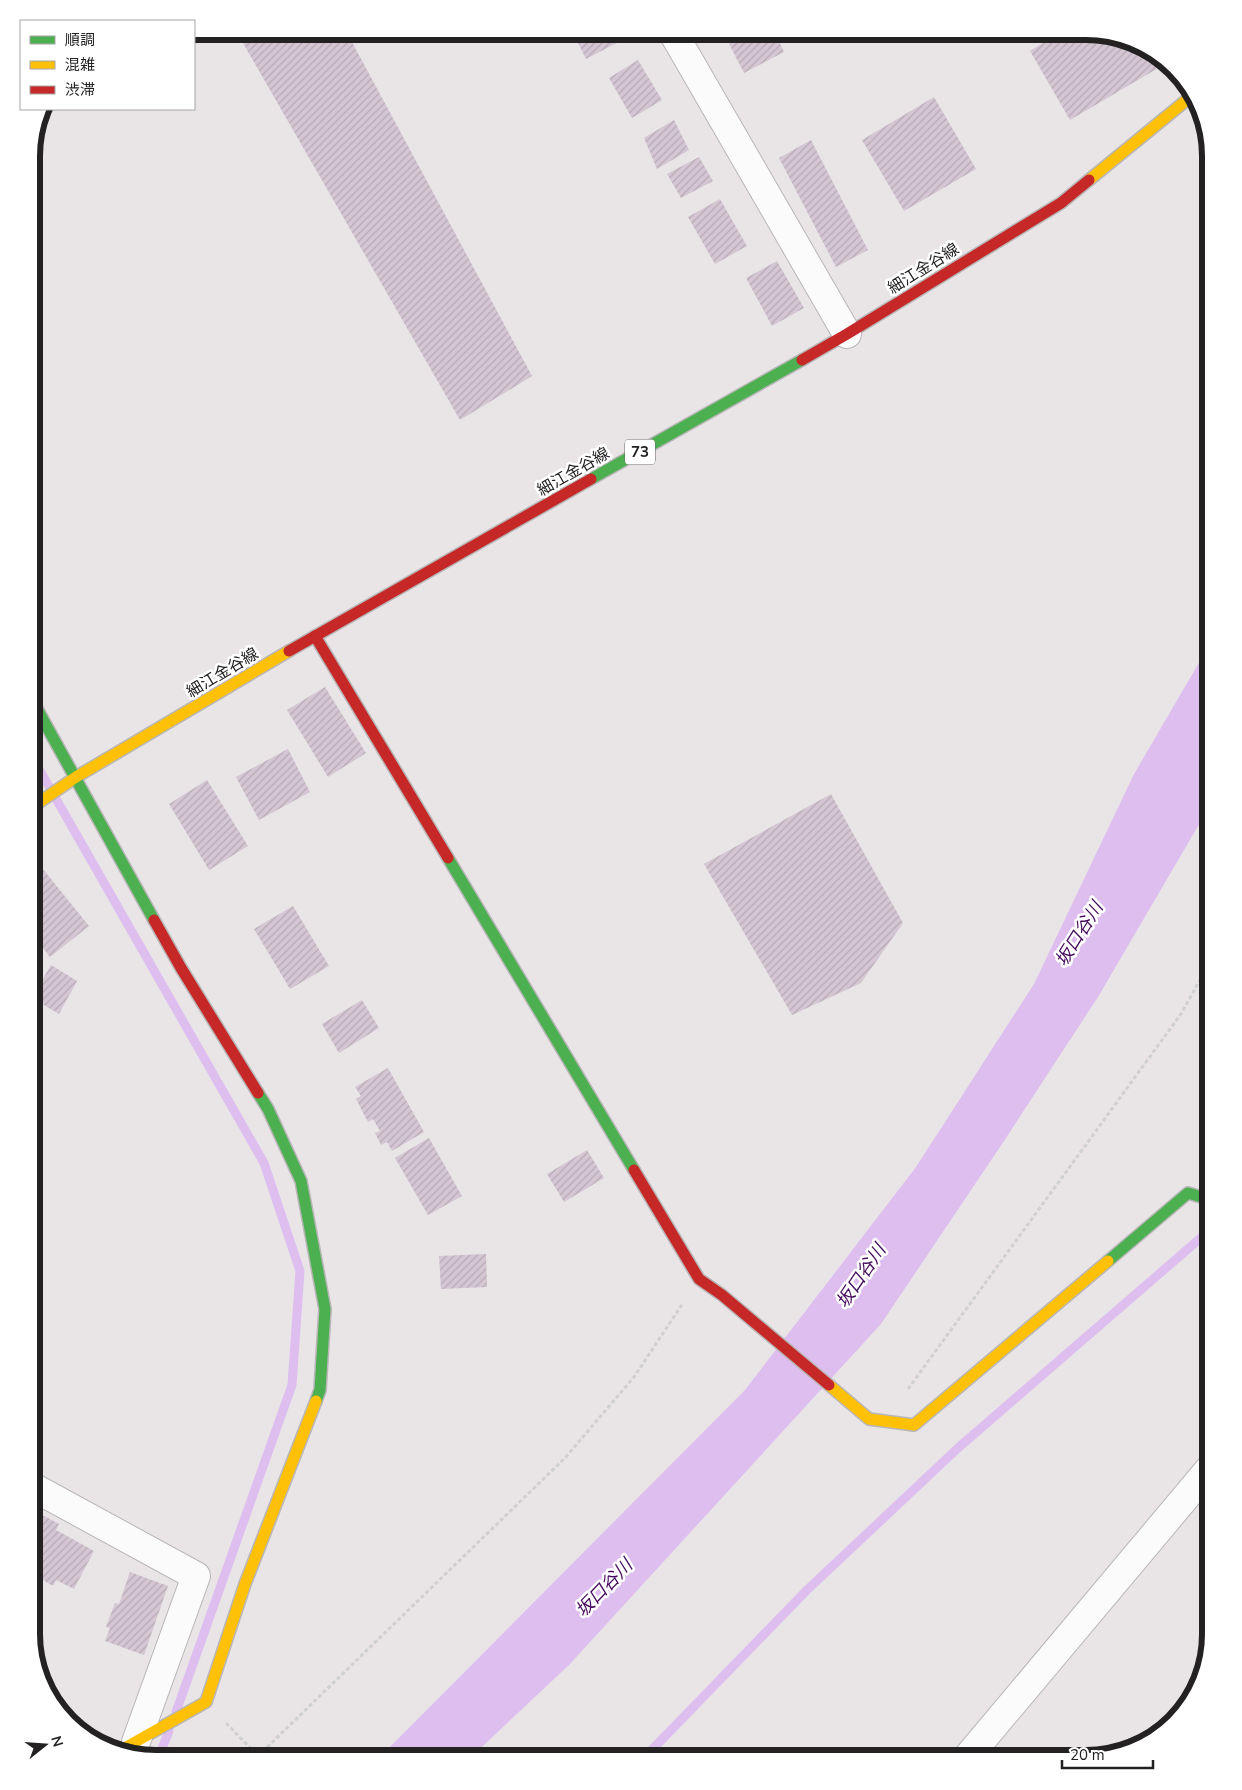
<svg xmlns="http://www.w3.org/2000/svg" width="1242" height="1790" viewBox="0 0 1242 1790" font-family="'Nunito Sans','Noto Sans JP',sans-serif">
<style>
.water{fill:#debeef}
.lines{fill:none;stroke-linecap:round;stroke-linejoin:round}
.stream{stroke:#debeef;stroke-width:9}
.building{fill:url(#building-hatch)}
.street-casing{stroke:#b8b6b7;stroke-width:30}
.fast-casing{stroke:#b8b6b7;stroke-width:14}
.slow-casing{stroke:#b8b6b7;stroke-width:14}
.jam-casing{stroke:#b8b6b7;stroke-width:14}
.path{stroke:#d0d0d0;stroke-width:3;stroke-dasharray:4 2.5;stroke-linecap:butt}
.street{stroke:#fcfbfb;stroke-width:28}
.fast{stroke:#4caf50;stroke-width:11}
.slow{stroke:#ffc107;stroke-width:11}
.jam{stroke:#c62828;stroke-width:11}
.labels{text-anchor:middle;stroke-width:5;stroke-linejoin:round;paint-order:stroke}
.shield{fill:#fff;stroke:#656464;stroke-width:1}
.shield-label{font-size:15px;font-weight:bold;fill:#232122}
.street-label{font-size:16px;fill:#232122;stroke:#fff}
.water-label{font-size:18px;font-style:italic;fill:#450c5d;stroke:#fff}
.rim{fill:none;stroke:#232122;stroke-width:6}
</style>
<defs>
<pattern id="building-hatch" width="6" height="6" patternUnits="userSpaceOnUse" patternTransform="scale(1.25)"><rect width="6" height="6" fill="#d4c6d2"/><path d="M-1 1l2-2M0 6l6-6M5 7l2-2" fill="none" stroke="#b6aab4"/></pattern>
</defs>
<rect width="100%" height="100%" fill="#e9e5e7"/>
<path class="water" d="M1211,642V804L1098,997L1004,1141L881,1324L569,1665L469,1759H378L745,1390L916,1167L1034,984L1134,774Z"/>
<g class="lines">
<g class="stream">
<path d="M31,755L264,1163L300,1271L292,1385L176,1712"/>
<path d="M158,1758L169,1731"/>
<path d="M643,1759L807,1590L958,1448L1211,1229"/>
</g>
</g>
<g class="building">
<path d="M236,31H346L532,376L460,420Z"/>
<path d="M572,31H625L628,37L586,59Z"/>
<path d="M752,31H774L784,52L744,73L729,44Z"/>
<path d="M1062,31L1094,32L1149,48L1165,64L1070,120L1030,51Z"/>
<path d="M638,60L662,100L632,118L609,78Z"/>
<path d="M934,97L976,169L904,211L862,140Z"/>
<path d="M674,120L689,150L657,169L644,138Z"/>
<path d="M811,140L868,250L836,267L779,158Z"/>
<path d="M699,157L713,181L681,198L667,174Z"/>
<path d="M720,199L747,246L715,264L688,217Z"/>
<path d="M777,261L804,308L772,326L746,278Z"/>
<path d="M325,687L366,753L328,777L287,710Z"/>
<path d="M288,749L310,792L259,820L236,777Z"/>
<path d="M207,780L248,846L209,870L169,804Z"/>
<path d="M831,794L903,923L861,983L792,1015L704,864Z"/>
<path d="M34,858L89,926L50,957L31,933V860Z"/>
<path d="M293,906L329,966L290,989L254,929Z"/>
<path d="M51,965L77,981L59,1014L32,998Z"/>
<path d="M362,1000L379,1028L339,1053L322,1024Z"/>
<path d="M388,1068L424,1132L392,1151L387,1142L381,1145L375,1133L380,1131L373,1119L368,1122L356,1099L361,1096L355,1087Z"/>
<path d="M429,1138L462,1196L428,1215L395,1158Z"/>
<path d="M587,1150L604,1178L564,1202L547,1174Z"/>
<path d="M486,1254L487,1287L441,1289L439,1256Z"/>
<path d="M35,1511L59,1524L56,1530L94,1551L74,1589L56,1580L53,1586L38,1577L41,1571L31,1566V1518Z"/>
<path d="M130,1572L168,1586L144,1655L105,1641L110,1628L106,1627L115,1603L119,1604Z"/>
</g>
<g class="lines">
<g class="street-casing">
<g id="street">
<path d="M672,31L847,334"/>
<path d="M31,1486L196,1576L136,1742"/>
<path d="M966,1759L1211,1467"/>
</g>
</g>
<g class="fast-casing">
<g id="fast">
<path d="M591,479L802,360"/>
<path d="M31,698L154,920"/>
<path d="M448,858L634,1170"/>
<path d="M258,1093L268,1109L301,1181L325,1309L320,1390L316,1401"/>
<path d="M1108,1261L1188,1193L1211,1200"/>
</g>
</g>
<g class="slow-casing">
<g id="slow">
<path d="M1089,180L1194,94"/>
<path d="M31,808L76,777L289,651"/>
<path d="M829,1385L869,1419L914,1425L1108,1261"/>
<path d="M121,1750L206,1702L245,1584L316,1401"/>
</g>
</g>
<g class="jam-casing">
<g id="jam">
<path d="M802,360L847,334L1061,203L1089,180"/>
<path d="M315,636L448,858"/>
<path d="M289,651L591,479"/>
<path d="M154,920L181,968L258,1093"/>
<path d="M634,1170L699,1279L722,1295L829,1385"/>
</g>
</g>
<g class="path">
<path d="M908,1389L1181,1014L1211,960"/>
<path d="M226,1723L258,1756L565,1458L634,1377L683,1303"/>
</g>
<use href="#street" class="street"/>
<use href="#fast" class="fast"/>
<use href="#slow" class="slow"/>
<use href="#jam" class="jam"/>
</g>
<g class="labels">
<rect class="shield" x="625" y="439.5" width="30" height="25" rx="4"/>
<g class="shield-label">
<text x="640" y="457">73</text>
</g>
<g class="street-label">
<text transform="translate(923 268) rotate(-32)" y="6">細江金谷線</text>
<text transform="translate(573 471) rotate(-30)" y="6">細江金谷線</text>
<text transform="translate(222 672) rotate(-31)" y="6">細江金谷線</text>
</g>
<g class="water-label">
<text transform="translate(1079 934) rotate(-58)" y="6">坂口谷川</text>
<text transform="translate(861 1276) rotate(-56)" y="6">坂口谷川</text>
<text transform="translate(604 1588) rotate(-46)" y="6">坂口谷川</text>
</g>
</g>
<path d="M0 0H1242V1790H0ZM156 40H1086A116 116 0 0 1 1202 156V1634A116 116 0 0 1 1086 1750H156A116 116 0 0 1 40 1634V156A116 116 0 0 1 156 40Z" fill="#fff" fill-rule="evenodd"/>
<path class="rim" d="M156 40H1086A116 116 0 0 1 1202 156V1634A116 116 0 0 1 1086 1750H156A116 116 0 0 1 40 1634V156A116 116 0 0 1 156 40Z"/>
<rect x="20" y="20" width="175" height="90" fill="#ffffff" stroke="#a7a6a7"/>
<rect x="30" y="36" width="25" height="8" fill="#4caf50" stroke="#a7a6a7"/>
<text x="65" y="45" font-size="15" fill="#232122">順調</text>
<rect x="30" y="61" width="25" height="8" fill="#ffc107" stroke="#a7a6a7"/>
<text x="65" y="70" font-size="15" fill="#232122">混雑</text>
<rect x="30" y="86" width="25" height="8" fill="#c62828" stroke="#a7a6a7"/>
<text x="65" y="95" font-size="15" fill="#232122">渋滞</text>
<g transform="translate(45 1745) rotate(73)" stroke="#ffffff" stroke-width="4" paint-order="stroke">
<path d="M0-4L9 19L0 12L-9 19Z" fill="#232122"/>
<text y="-8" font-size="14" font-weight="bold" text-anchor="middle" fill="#232122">N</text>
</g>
<path d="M1062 1760v8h91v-8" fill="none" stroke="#232122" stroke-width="2.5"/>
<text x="1070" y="1760" font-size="15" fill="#232122" stroke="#ffffff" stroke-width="4" paint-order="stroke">20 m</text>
</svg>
